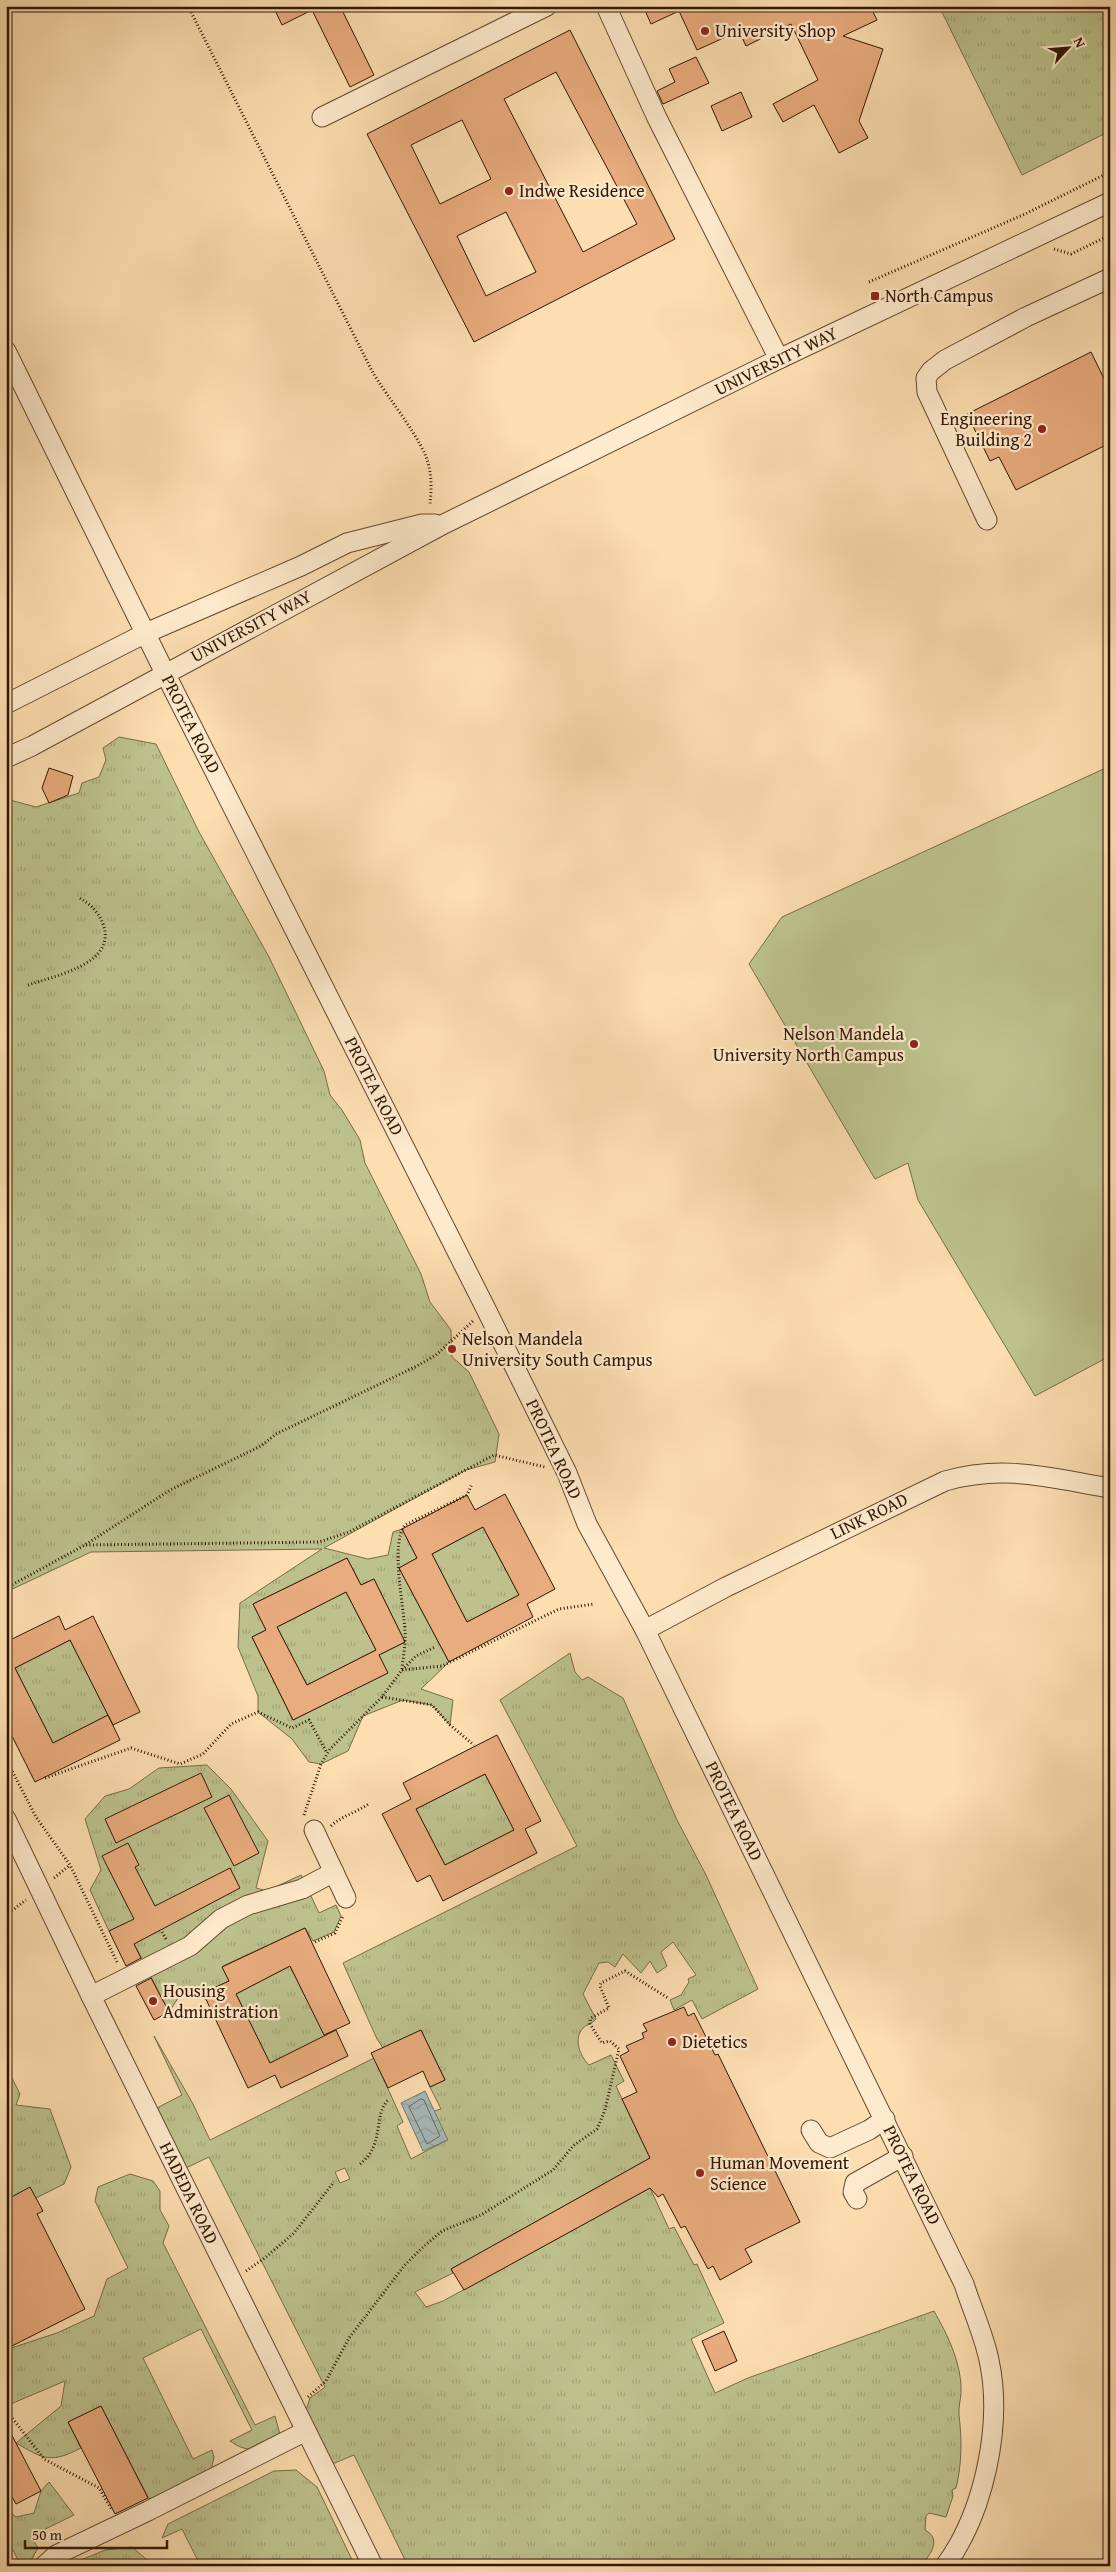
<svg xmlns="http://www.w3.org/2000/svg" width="1116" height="2572" viewBox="0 0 1116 2572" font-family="'Gentium Book Plus',serif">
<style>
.grass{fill:url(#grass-tufts);stroke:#776c48;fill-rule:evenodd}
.pitch{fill:#bdc28d;stroke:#776c48}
.water{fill:url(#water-waves);stroke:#777870}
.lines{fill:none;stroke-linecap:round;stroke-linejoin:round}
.shore{stroke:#6c685e;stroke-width:1}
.building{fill:#e9ac7e;stroke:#311604;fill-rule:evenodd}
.minor-casing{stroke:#64482f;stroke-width:21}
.path{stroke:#311604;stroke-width:3;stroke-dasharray:1 2.5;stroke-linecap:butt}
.minor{stroke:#feeacc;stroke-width:19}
.poi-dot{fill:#8f2418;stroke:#feeacc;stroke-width:2}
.labels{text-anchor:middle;stroke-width:4.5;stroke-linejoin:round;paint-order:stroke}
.poi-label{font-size:18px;fill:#311604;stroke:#feeacc;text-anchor:start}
.street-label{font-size:18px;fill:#311604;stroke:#feeacc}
</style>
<defs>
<pattern id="grass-tufts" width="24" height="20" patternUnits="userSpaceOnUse" patternTransform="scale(1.25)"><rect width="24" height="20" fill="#bdc28d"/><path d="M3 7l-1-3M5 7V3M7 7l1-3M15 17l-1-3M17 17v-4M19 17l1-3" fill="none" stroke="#a3a678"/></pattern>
<pattern id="water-waves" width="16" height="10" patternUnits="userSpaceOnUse" patternTransform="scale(1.25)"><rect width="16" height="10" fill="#a6b9b8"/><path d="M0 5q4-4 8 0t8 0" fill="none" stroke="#8f9e9d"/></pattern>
</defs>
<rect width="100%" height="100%" fill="#fddeb0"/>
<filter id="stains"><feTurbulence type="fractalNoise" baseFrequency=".004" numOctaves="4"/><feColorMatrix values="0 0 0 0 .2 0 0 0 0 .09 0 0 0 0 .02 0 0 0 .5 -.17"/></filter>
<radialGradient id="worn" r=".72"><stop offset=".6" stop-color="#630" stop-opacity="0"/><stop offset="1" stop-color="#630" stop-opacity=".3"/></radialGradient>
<g class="grass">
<path d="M939,6H1110V131L1022,175Z"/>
<path d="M119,737L156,744L199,832L269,957L324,1071L330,1095L342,1110L360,1140L365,1163L421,1274L430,1302L451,1330L452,1357L469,1372L499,1434L495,1462L466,1470L324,1548L368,1559L388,1555L393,1532L402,1529L417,1558L399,1568L449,1662L421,1689L453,1700L450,1725L432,1705L403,1700L363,1716L348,1751L321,1764L309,1762L292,1739L258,1712V1696L238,1647L240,1603L322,1549L91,1552L6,1592V799L36,807L79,793L82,783L99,777L106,760L103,748ZM347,1558L361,1585L374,1579L405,1642L379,1655L387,1673L293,1720L252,1637L266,1630L253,1604Z"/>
<path d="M483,1527L519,1595L467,1622L432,1554Z"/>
<path d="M346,1592L376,1650L307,1685L277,1627Z"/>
<path d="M70,1640L108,1715L53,1743L15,1668Z"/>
<path d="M570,1653L575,1672L582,1680L588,1677L623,1698L677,1820L706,1875L758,1989L702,2019L692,2000L674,2010L670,2000L681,1995L689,1982L688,1979L696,1975L673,1942L661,1952L667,1966L657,1973L650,1961L641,1973L623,1954L615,1967L608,1962L599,1963L583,1994L596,2019C592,2024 587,2024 583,2028C573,2039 580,2056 589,2065L611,2055L624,2081L616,2086L650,2158L451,2269L453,2273L415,2292L426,2307L443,2301L650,2188L669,2229L674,2227L694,2265L697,2264L724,2323L691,2339L715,2393L748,2378L934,2311C947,2334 960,2360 961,2387C962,2396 958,2406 959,2415C962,2439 962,2464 956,2488L952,2490L953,2496L946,2517L929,2513L926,2516L925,2530C942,2539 931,2555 920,2566H408L354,2455L330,2465L305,2413L310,2398L325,2387L209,2157L186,2168L157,2108L182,2095L154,2036L193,2104L210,2140L374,2058L403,2122L397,2126L411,2159L447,2140L434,2111L441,2109L430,2087L445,2080L421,2030L383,2048L377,2039L343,1963L577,1846L500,1700ZM345,2168L350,2179L340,2183L335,2172Z"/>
<path d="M207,1765L231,1789L268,1841L256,1888L267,1891L301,1875L319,1913L336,1905L341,1916L334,1932L313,1941L305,1928L223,1966L229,1981L203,1993L207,2000L184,1989L169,2012L124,1924L109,1931L90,1890L101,1870L85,1819L105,1796L129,1789L159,1768Z"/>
<path d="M485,1774L514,1830L445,1865L416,1809Z"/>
<path d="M290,1966L325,2036L270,2063L236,1994Z"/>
<path d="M6,2066L20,2094L16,2105L50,2109L71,2167L64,2184L36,2198L6,2200Z"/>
<path d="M130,2174L153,2181L160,2191V2210L169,2226L163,2243L255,2425L275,2416L282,2442C261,2448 249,2455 230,2441L252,2430L201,2329L143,2358L193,2459L212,2450L214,2457L211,2471L149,2499L101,2406L68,2422L81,2448C50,2464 44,2459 16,2443L61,2406L65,2381L6,2406L8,2349L57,2333L94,2316L107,2279L128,2268L95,2201L98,2187Z"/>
<path d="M296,2470L317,2487L355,2566H195L199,2563L182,2529L162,2538L168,2524L274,2471Z"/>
<path d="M49,2482L74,2515L31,2536L38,2548L28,2566H21L10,2544L6,2545V2509L16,2517L34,2513L41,2491Z"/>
<path d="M132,2547L147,2560V2566H136L133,2560L122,2566H67L105,2550Z"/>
</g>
<path class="pitch" d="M1110,766V1356L1035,1396L918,1200L908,1163L875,1179L749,964L782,917Z"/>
<path class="water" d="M425,2091L448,2140L423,2151L401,2103Z"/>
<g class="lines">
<path class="shore" d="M421,2099L424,2100L440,2136L427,2144L409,2107Z"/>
</g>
<g class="building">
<path d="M273,6H340L374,75L350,87L312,10L282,25Z"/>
<path d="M643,6H870L877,20L843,36L883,49L859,121L868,138L839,153L814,105L783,122L773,104L818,80L791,24L746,46L739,31L697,50L679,11L651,24Z"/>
<path d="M570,30L675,239L474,342L367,134ZM556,72L637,224L583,252L504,99ZM462,120L491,179L440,204L411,145ZM506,212L536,272L486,296L457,236Z"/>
<path d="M696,57L709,83L663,104L657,91L675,82L669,69Z"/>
<path d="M741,92L752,117L722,131L711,106Z"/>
<path d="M1091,352L1110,391V443L1016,490L999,457L990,461L967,414Z"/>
<path d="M49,768L73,776L68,795L49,803L42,788Z"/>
<path d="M505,1494L555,1589L527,1604L533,1617L449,1662L399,1568L417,1558L402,1529L467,1495L475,1510ZM483,1527L519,1595L467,1622L432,1554Z"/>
<path d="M347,1558L361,1585L374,1579L405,1642L379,1655L388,1673L293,1720L252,1637L266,1630L253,1604ZM346,1592L376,1650L307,1685L277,1627Z"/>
<path d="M59,1616L65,1630L93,1616L140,1712L113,1725L70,1640L15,1668L53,1743L108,1715L120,1740L35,1782L6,1724V1642Z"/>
<path d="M497,1735L541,1821L525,1829L537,1853L443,1901L430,1875L417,1882L382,1814L411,1799L403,1783ZM485,1774L514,1830L445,1865L416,1809Z"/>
<path d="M201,1773L212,1797L116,1843L105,1819Z"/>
<path d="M229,1795L259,1853L234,1866L204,1808Z"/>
<path d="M128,1843L139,1865L135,1867L155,1906L230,1868L240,1888L134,1944L141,1958L126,1966L109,1931L134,1919L102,1856Z"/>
<path d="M305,1928L350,2023L324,2035L290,1966L236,1994L270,2063L336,2030L348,2056L281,2088L275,2075L248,2088L203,1993L229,1981L222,1967Z"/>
<path d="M151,1978L169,2012L154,2020L136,1986Z"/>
<path d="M684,2007L688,2016L694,2013L715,2055L718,2054L800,2222L745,2249L752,2262L720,2280L713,2266L708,2269L685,2226L681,2228L663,2194L658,2197L650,2188L464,2290L451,2269L650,2158L622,2099L637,2092L620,2056L629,2051L626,2046L644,2038L642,2033L647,2031L643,2024Z"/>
<path d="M421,2030L445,2080L430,2087L423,2071L388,2088L371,2053Z"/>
<path d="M30,2187L43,2211L37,2214L85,2309L6,2349V2200Z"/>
<path d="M724,2331L737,2361L715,2371L702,2341Z"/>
<path d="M101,2406L148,2498L115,2514L68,2422Z"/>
<path d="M6,2424L41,2491L16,2504L6,2486Z"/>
</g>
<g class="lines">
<g class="minor-casing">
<g id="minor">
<path d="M606,6L657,118L779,359"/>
<path d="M322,117L547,6"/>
<path d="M6,351L165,673L486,1309L567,1473L587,1524L645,1630L964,2284C972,2309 984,2335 989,2360C1003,2425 984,2513 945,2566"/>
<path d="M987,520L927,392L926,378L931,371L945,360L1026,317L1110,278"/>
<path d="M6,704L146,633L301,566L347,543L422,524H435"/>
<path d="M6,758L32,746L444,524L779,359L1110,202"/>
<path d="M645,1630L726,1587L945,1481C1005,1464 1050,1478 1110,1488"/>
<path d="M6,1819L91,1996L373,2566"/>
<path d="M314,1830L346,1898"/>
<path d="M91,1996L190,1946L221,1919L248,1905L302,1889L334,1872"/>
<path d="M811,2130L819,2143L830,2148L869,2130L885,2119"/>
<path d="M857,2199L853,2192L855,2183L903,2156"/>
<path d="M44,2566L56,2555L148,2511L306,2431"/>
</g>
</g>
<g class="path">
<path d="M188,6L372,371C386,396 425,442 429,467C432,479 431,493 430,505"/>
<path d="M1054,249L1071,254L1110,235"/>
<path d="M869,282L1025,214L1110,172"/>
<path d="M28,985C54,976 118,964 103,924C98,911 90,904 78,897"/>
<path d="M86,1545L319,1542L349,1532L494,1455L545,1467"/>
<path d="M6,1588L85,1545L170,1490L261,1446L276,1434L417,1366L436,1355L473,1321"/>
<path d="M402,1669C403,1657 406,1644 405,1631C404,1607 390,1544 405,1525L467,1495L472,1484"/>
<path d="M402,1670L442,1666L559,1609L594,1604"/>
<path d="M382,1697L432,1705L450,1725L474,1745"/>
<path d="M6,1759L36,1817L70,1865L117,1962"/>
<path d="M45,1778L131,1748L180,1764L203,1754L231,1724L258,1712L292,1728L309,1720L327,1753"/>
<path d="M304,1815L321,1764L330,1749L382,1697L402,1670L416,1656L435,1647"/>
<path d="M331,1826C343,1815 356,1813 370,1803"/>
<path d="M54,1878L70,1865"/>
<path d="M6,1915L26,1900"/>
<path d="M162,1932L166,1939"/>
<path d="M315,1942L335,1933L343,1916"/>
<path d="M360,2164C386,2144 372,2115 389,2099"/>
<path d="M246,2271L266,2257L294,2233L334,2182"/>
<path d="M308,2397L326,2381L349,2338L404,2266L422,2248L442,2231L481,2215L553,2170L573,2146L597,2129L605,2110L619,2049L610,2041L602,2043L590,2024L591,2018L609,2008L600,1986L601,1983L625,1971L668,1998"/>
<path d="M6,2410L44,2459L99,2488L112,2510"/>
</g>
<use href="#minor" class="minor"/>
</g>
<g class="poi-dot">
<circle cx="705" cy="31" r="5"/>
<circle cx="509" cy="191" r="5"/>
<rect x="870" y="291" width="10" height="10" rx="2.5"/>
<circle cx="1042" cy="429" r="5"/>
<circle cx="914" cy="1044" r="5"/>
<circle cx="452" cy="1349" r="5"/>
<circle cx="153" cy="2001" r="5"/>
<circle cx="672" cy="2042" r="5"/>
<circle cx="700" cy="2173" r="5"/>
</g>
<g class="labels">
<g class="poi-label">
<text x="715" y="37">University Shop</text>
<text x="519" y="197">Indwe Residence</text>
<text x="885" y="302">North Campus</text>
<text x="1032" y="425" text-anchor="end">Engineering<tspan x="1032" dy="21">Building 2</tspan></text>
<text x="904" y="1040" text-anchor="end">Nelson Mandela<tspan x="904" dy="21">University North Campus</tspan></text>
<text x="462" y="1345">Nelson Mandela<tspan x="462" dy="21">University South Campus</tspan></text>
<text x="163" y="1997">Housing<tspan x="163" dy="21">Administration</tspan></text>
<text x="682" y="2048">Dietetics</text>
<text x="710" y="2169">Human Movement<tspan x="710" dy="21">Science</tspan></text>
</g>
<g class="street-label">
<text transform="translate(776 361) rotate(-26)" y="6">UNIVERSITY WAY</text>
<text transform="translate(251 626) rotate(-28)" y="6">UNIVERSITY WAY</text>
<text transform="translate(191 724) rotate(63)" y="6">PROTEA ROAD</text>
<text transform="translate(374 1086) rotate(63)" y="6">PROTEA ROAD</text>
<text transform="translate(554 1449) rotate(65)" y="6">PROTEA ROAD</text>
<text transform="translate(869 1516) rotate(-26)" y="6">LINK ROAD</text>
<text transform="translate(734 1811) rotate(64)" y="6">PROTEA ROAD</text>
<text transform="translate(912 2175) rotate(64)" y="6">PROTEA ROAD</text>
<text transform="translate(189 2193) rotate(64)" y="6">HADEDA ROAD</text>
</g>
</g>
<rect width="1116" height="2572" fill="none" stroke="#fddeb0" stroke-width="25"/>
<rect x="8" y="8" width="1101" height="2557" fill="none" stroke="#311604" stroke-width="2.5"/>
<rect x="12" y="12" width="1091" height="2547" fill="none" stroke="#311604"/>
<g transform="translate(1068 48) rotate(64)" stroke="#feeacc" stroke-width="4" paint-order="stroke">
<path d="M0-4L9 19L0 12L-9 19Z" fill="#311604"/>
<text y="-8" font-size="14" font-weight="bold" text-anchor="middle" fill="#311604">N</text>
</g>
<path d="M25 2540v8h142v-8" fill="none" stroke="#311604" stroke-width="2.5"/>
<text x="32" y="2540" font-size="15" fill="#311604" stroke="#feeacc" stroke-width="4" paint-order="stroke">50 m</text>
<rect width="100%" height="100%" filter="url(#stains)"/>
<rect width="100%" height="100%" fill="url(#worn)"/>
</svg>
